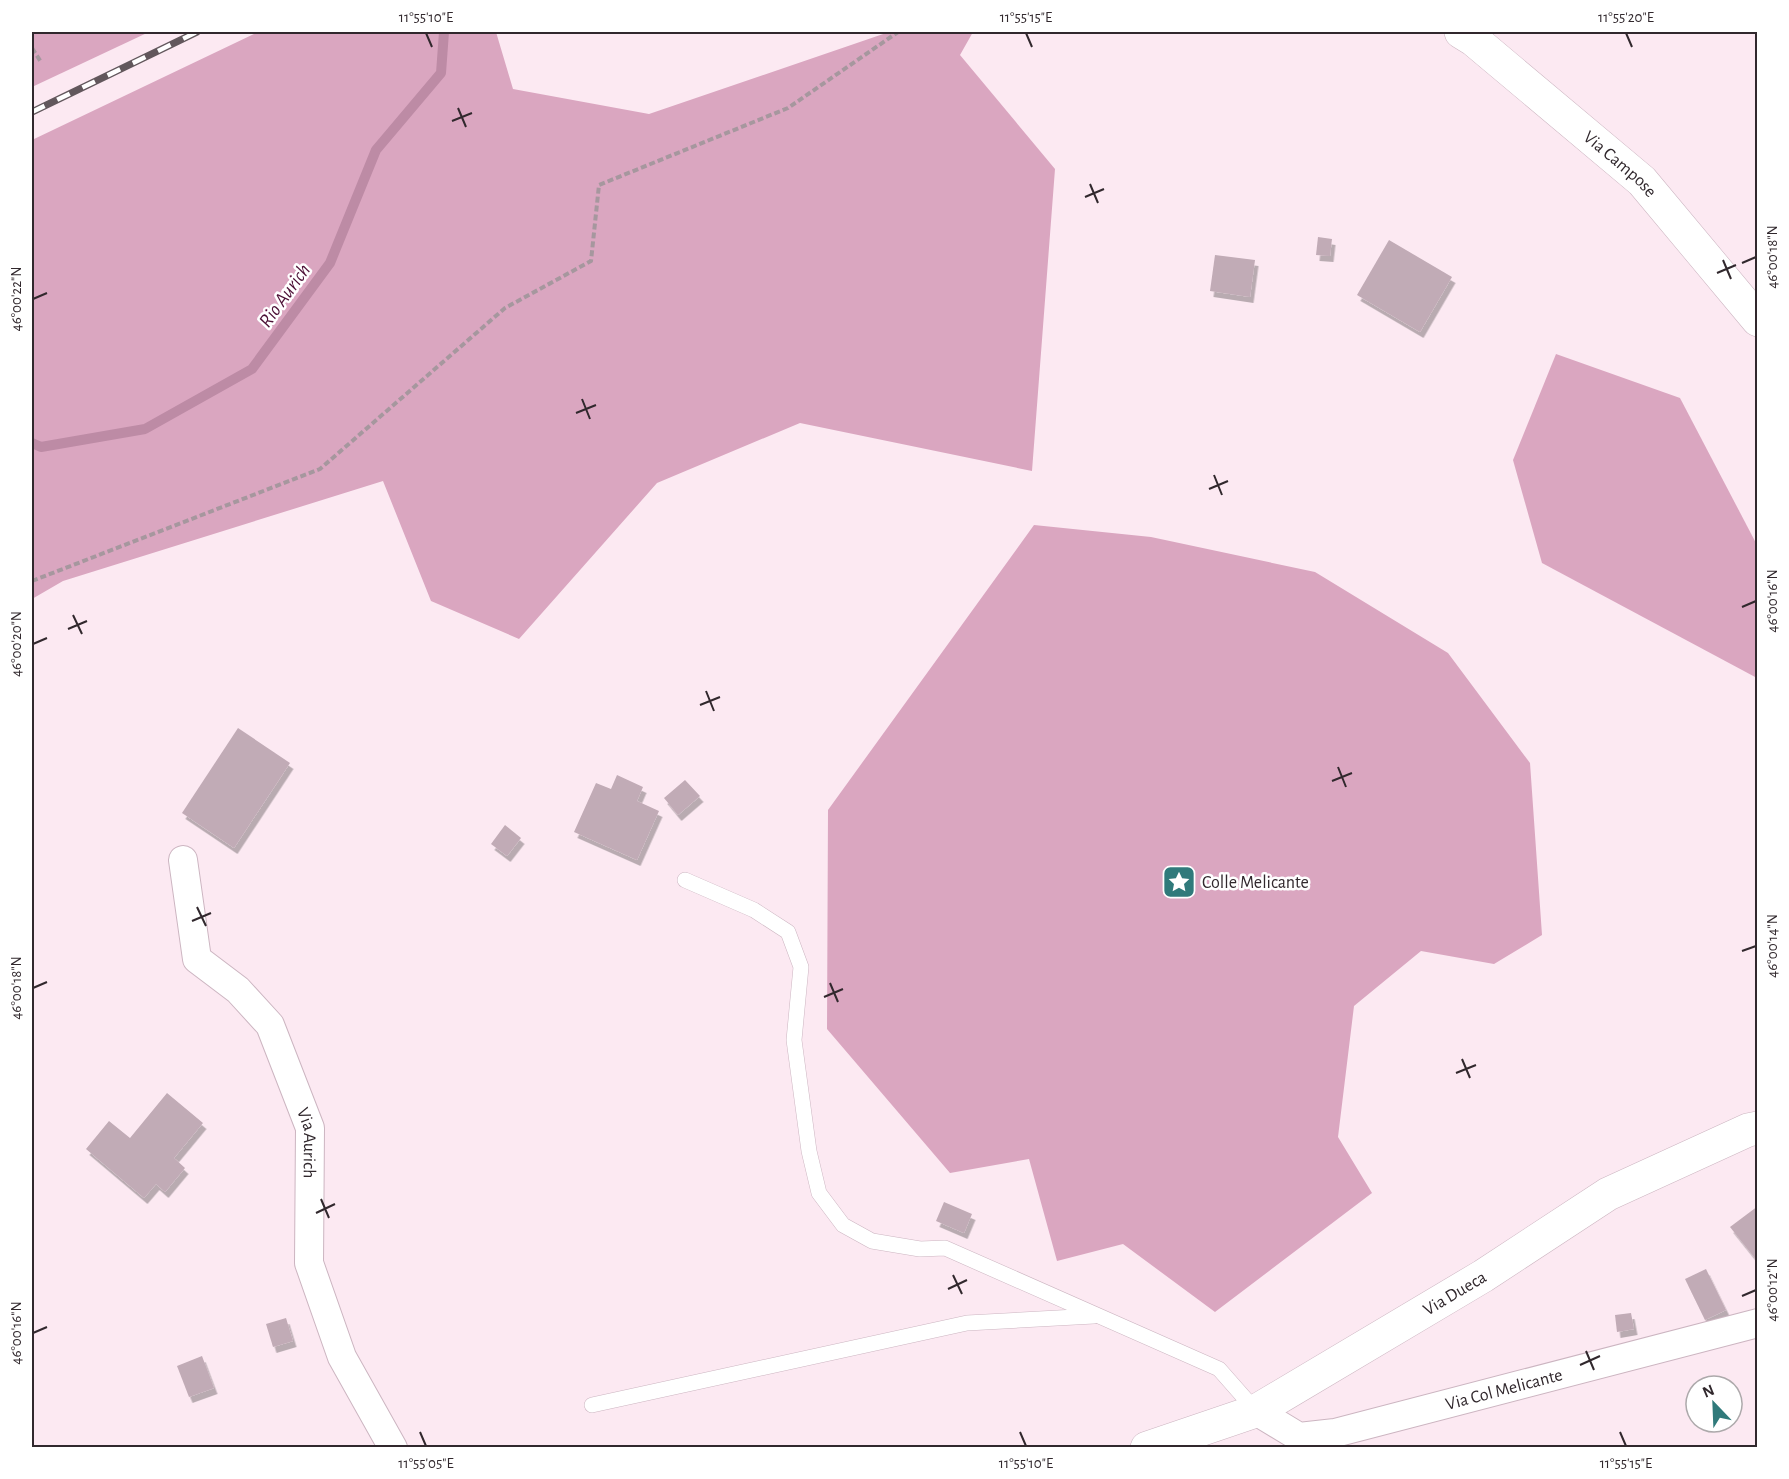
<svg xmlns="http://www.w3.org/2000/svg" width="1789" height="1479" viewBox="0 0 1789 1479" font-family="'Alegreya Sans',sans-serif">
<style>
.forest{fill:#daa6c0}
.lines{fill:none;stroke-linecap:round;stroke-linejoin:round}
.stream{stroke:#bd8ba5;stroke-width:10}
.building{fill:#c1abb6;filter:url(#shadow)}
.service-casing{stroke:#ccb5c1;stroke-width:16}
.minor-casing{stroke:#ccb5c1;stroke-width:30}
.tertiary-casing{stroke:#ccb5c1;stroke-width:34}
.path{stroke:#a6979e;stroke-width:4;stroke-dasharray:6 3;stroke-linecap:butt}
.service{stroke:#fff;stroke-width:15}
.minor{stroke:#fff;stroke-width:28}
.tertiary{stroke:#fff;stroke-width:33}
.rail-casing{stroke:#62575c;stroke-width:7}
.rail{stroke:#fff;stroke-width:4.5;stroke-dasharray:14;stroke-linecap:butt}
.ticks{fill:none;stroke:#31282d;stroke-width:2}
.labels{text-anchor:middle;stroke-width:5;stroke-linejoin:round;paint-order:stroke}
.street-label{font-size:18px;fill:#31282d;stroke:#fff}
.poi-label{font-size:18px;fill:#31282d;stroke:#fff;text-anchor:start}
.water-label{font-size:20px;font-style:italic;fill:#4c0f35;stroke:#fff}
.neatline{fill:none;stroke:#31282d;stroke-width:2}
.ticks-label{font-size:15px;text-anchor:middle;fill:#31282d}
</style>
<defs>
<filter id="shadow"><feDropShadow dx="3.5" dy="6" stdDeviation="0" flood-color="#0004"/></filter>
</defs>
<rect width="100%" height="100%" fill="#fce9f2"/>
<g class="forest">
<path d="M32,32H149L32,87Z"/>
<path d="M258,32H496L513,89L649,114L889,32H973L960,55L1055,169L1032,471L800,423L657,483L519,639L431,601L383,481L63,581L32,599V140Z"/>
<path d="M1556,354L1680,398L1757,545V678L1542,563L1513,460Z"/>
<path d="M1034,525L1151,537L1315,572L1448,653L1530,763L1542,935L1494,964L1421,951L1354,1006L1338,1137L1372,1193L1215,1312L1123,1244L1057,1261L1029,1159L950,1173L827,1029L828,810Z"/>
</g>
<g class="lines">
<path class="stream" d="M32,443L41,447L145,429L252,369L330,263L376,150L441,73L444,32"/>
</g>
<g class="building">
<path d="M1318,237L1332,239L1330,256L1316,255Z"/>
<path d="M1389,240L1452,277L1420,332L1357,295Z"/>
<path d="M1215,255L1255,260L1250,297L1210,291Z"/>
<path d="M238,728L290,763L234,848L182,813Z"/>
<path d="M617,775L643,787L637,801L659,811L637,860L574,832L596,783L611,789Z"/>
<path d="M685,780L700,796L678,815L664,798Z"/>
<path d="M505,825L521,838L507,856L491,844Z"/>
<path d="M167,1093L203,1123L174,1158L185,1168L165,1192L156,1184L144,1198L86,1149L109,1121L130,1138Z"/>
<path d="M944,1202L972,1214L964,1233L936,1221Z"/>
<path d="M1758,1206V1262L1730,1227Z"/>
<path d="M1706,1269L1726,1310L1705,1320L1685,1279Z"/>
<path d="M1631,1313L1634,1329L1617,1332L1615,1315Z"/>
<path d="M286,1318L293,1341L273,1347L266,1324Z"/>
<path d="M202,1356L214,1388L189,1397L177,1366Z"/>
</g>
<g class="lines">
<g class="service-casing">
<g id="service">
<path d="M685,880L754,910L788,932L801,967L794,1040L809,1151L819,1193L843,1225L872,1241L920,1249L945,1248L1219,1369L1256,1411"/>
<path d="M592,1405L967,1323L1094,1316"/>
</g>
</g>
<g class="minor-casing">
<g id="minor">
<path id="s1" d="M183,860L197,959L238,990L270,1025L310,1128L309,1263L342,1357L393,1448"/>
<path id="s2" d="M1256,1411L1299,1437L1335,1433L1758,1323"/>
</g>
</g>
<g class="tertiary-casing">
<g id="tertiary">
<path id="s3" d="M1461,32L1474,40L1642,181L1758,320"/>
<path id="s4" d="M1147,1448L1256,1411L1483,1276L1608,1194L1748,1130L1758,1128"/>
</g>
</g>
<g class="path">
<path d="M32,48L41,62"/>
<path d="M32,581L320,469L505,308L591,261L599,185L788,108L898,32"/>
</g>
<use href="#service" class="service"/>
<use href="#minor" class="minor"/>
<use href="#tertiary" class="tertiary"/>
<g class="rail-casing">
<path id="rail" d="M32,112L197,32"/>
</g>
<use href="#rail" class="rail"/>
</g>
<path class="ticks" d="M426,33L432,47M1026,33L1032,47M1626,33L1632,47M458,108L466,127M452,121L472,113M1090,184L1098,203M1085,197L1104,189M1723,260L1731,279M1742,263L1756,257M1717,273L1736,265M33,299L47,293M582,399L590,419M576,413L596,405M1214,475L1222,495M1209,489L1228,481M1742,607L1756,601M73,615L82,634M68,629L87,621M33,644L47,638M706,691L714,711M700,705L720,697M1338,767L1346,787M1332,781L1352,773M197,907L206,926M192,921L211,913M1742,951L1756,946M830,983L838,1002M33,988L47,982M824,997L843,989M1462,1059L1470,1078M1456,1073L1476,1065M321,1199L329,1218M316,1213L335,1204M953,1275L962,1294M948,1289L967,1280M1742,1296L1756,1290M33,1333L47,1327M1586,1351L1594,1370M1580,1365L1600,1356M420,1432L426,1446M1020,1432L1026,1446M1620,1432L1626,1446"/>
<defs>
<g id="sight-square" transform="scale(1.725)"><rect x="-9" y="-9" width="18" height="18" rx="4" fill="#307a7b" stroke="#fff"/><path d="M0-6L1.8-2.2L6-1.7L2.9 1.2L3.7 5.4L0 3.3L-3.7 5.4L-2.9 1.2L-6-1.7L-1.8-2.2Z" fill="#fff"/></g>
</defs>
<g fill-rule="evenodd">
<use href="#sight-square" x="1179" y="882"/>
</g>
<g class="labels">
<g class="street-label">
<text dy="6" stroke="none"><textPath href="#s3" startOffset="207">Via Campose</textPath></text>
<text dy="6" stroke="none"><textPath href="#s1" startOffset="324">Via Aurich</textPath></text>
<text dy="6" stroke="none"><textPath href="#s4" startOffset="346">Via Dueca</textPath></text>
<text dy="6" stroke="none"><textPath href="#s2" startOffset="261">Via Col Melicante</textPath></text>
</g>
<g class="poi-label">
<text x="1202" y="888">Colle Melicante</text>
</g>
<g class="water-label">
<text transform="translate(284 295) rotate(-54)" y="7">Rio Aurich</text>
</g>
</g>
<rect width="1789" height="1479" fill="none" stroke="#ffffff" stroke-width="66"/>
<g transform="translate(1714 1404) rotate(337)"><circle r="28" fill="#ffffff" stroke="#ada9ab" stroke-width="1.5"/>
<path d="M0-4.5L10 22L0 15L-10 22Z" fill="#307a7b"/>
<text y="-9" font-size="16" font-weight="bold" text-anchor="middle" fill="#31282d">N</text>
</g>
<rect x="33" y="33" width="1723" height="1413" class="neatline"/>
<g class="ticks-label">
<text x="426" y="22">11°55'10"E</text>
<text x="1026" y="22">11°55'15"E</text>
<text x="1626" y="22">11°55'20"E</text>
<text transform="translate(1772 257) rotate(-90)" y="5">46°00'18"N</text>
<text transform="translate(16 299) rotate(-90)" y="5">46°00'22"N</text>
<text transform="translate(1772 601) rotate(-90)" y="5">46°00'16"N</text>
<text transform="translate(16 644) rotate(-90)" y="5">46°00'20"N</text>
<text transform="translate(1772 946) rotate(-90)" y="5">46°00'14"N</text>
<text transform="translate(16 988) rotate(-90)" y="5">46°00'18"N</text>
<text transform="translate(1772 1290) rotate(-90)" y="5">46°00'12"N</text>
<text transform="translate(16 1333) rotate(-90)" y="5">46°00'16"N</text>
<text x="426" y="1468">11°55'05"E</text>
<text x="1026" y="1468">11°55'10"E</text>
<text x="1626" y="1468">11°55'15"E</text>
</g>
</svg>
